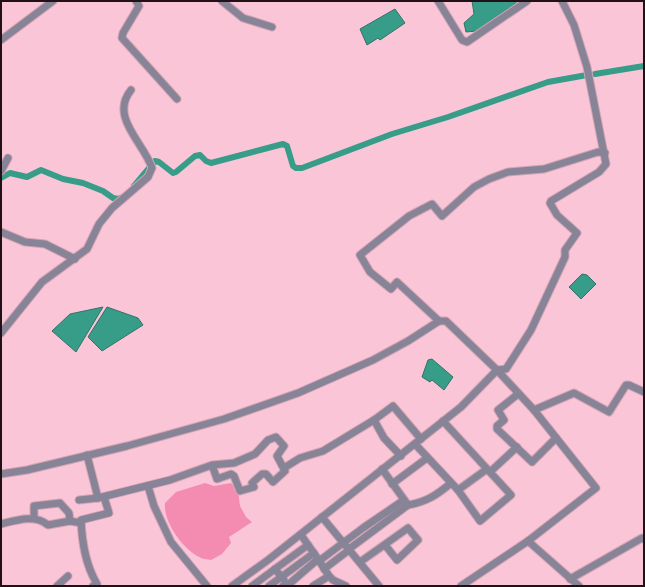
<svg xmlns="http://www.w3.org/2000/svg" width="645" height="587" viewBox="0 0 645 587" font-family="Raleway,sans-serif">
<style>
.green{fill:#f48cb2}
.water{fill:#379d88;stroke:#317366}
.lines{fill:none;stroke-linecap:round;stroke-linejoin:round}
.canal{stroke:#379d88;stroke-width:6}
.minor-casing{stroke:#d3a5b4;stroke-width:9}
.minor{stroke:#888497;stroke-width:7}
</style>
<rect width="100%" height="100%" fill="#fac6d7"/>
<path class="green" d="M205,483L214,486L231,483L238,490L240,506L246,517L252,522L229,537L231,543L222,554L211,560C207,559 202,559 199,557C183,549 163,522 165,503L176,492Z"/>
<g class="water">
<path d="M472,1H516V3L477,31L466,32L464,23L474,14Z"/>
<path d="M395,9L405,23L380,40L378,38L367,45L360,29Z"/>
<path d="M582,274L587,275L596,284L581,299L569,287Z"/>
<path d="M103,307L76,352L52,331L70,314Z"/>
<path d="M107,307L138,318L143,325L102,351L88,337Z"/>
<path d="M432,359L453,377L444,390L432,380L430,382L422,377L428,360Z"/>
</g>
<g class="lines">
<g class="canal">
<path d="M595,74L644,66"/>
<path d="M1,178L10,173L27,177L41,170L63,179L83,183L103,191L113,198L118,199L123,197"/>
<path d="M134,186L155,161L159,162L173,173L176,172L195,156L200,155L206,161L211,163L283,144L287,146L293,166L296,168H302L392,134L448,117L548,82L587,75"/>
</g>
<g class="minor-casing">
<g id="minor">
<path d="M136,1L139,6L123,33L122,38L177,99"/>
<path d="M222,1L243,18L272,27"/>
<path d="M438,1L462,40L467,42L527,1"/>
<path d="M1,40L53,1"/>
<path d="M1,171L8,158"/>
<path d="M1,232L25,242L45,244L75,259"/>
<path d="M439,321L397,282L391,289L370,272L360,255L409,216L432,204L442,216L474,187L489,179L508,172L544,169L598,152L605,153"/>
<path d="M1,333L42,282L87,249L99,224L112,208L148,177L152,168C144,143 109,117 131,90"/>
<path d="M518,394L498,410L504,420L497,426V429L532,462L556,438"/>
<path d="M534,410L574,393L609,412L626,385H629L644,392"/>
<path d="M374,420L384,438L401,456"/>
<path d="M443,421L511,495L480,521L458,490L487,469"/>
<path d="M415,444L458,490"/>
<path d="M87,455L98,498L170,480L212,465L234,463L255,454L268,440L276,437L284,446L277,456L285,471L273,482L266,474H262L252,483L254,487L240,491L234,476L231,474L217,479L212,465"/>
<path d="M284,468L300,458L323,451L374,420L393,406L421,439"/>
<path d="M490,472L517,447"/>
<path d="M1,474L27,470L127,446L224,419L298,393L373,360L408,341L439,321H446L497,370L506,369L531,330L565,257V250L577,233L557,215L550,203L551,201L599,172L606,164L587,67L574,25L562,1"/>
<path d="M392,484L427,458"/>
<path d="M148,486L154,506L171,542L207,586"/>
<path d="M79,500L98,498"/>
<path d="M408,505C426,502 437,495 451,483"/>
<path d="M322,517L379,586"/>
<path d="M34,518V506L60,503L69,513L70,521L81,523"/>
<path d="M1,524C17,520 35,514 48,525L70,521"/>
<path d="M528,541L579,586"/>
<path d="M349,549L408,505L382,469"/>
<path d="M319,561L363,528L404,500"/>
<path d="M360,562L408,528L418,540L397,560L385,545"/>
<path d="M275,569L308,545"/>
<path d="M324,569L349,550"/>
<path d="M329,576L333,580L346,586"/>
<path d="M570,579L642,538L644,539"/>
<path d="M57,586L68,576"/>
<path d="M93,586L97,584C85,564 82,542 81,520L109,513L104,497"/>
<path d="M232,586L268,560L461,407L497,370L534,410L596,488L528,541L461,586"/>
<path d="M252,586L275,569L284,580"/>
<path d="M269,586L314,553"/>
<path d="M283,586L288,585L318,559L301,535"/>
<path d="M313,586L329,576L318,559"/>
</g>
</g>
<use href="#minor" class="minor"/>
</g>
<rect width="645" height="587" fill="none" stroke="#221017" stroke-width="4"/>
</svg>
